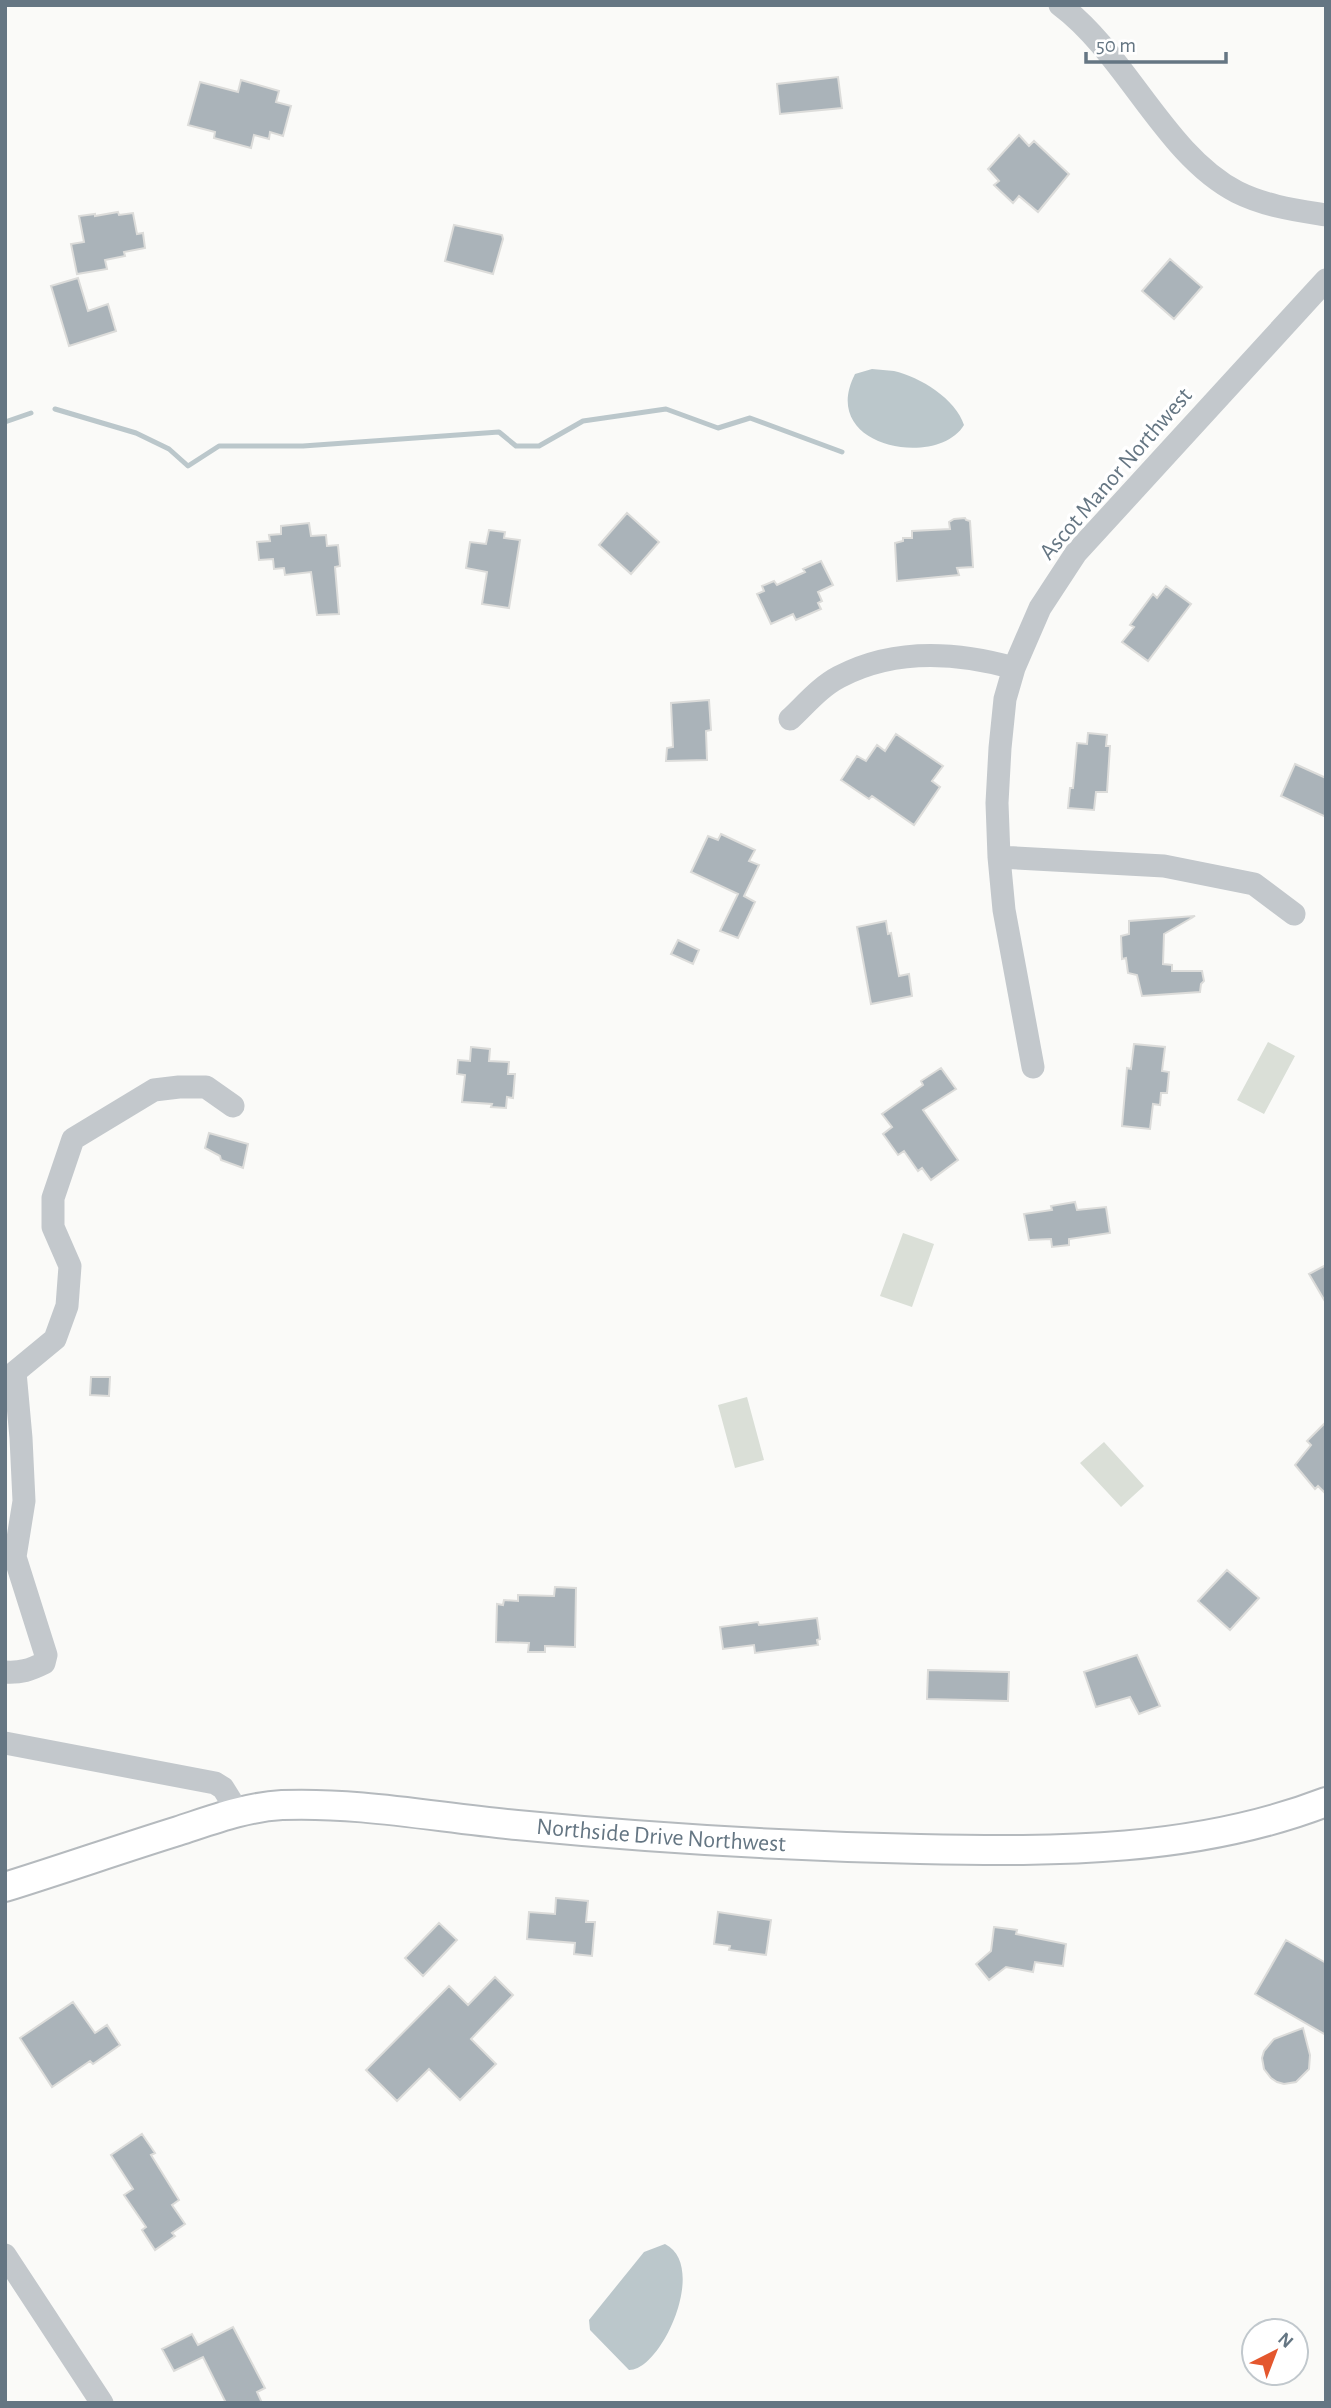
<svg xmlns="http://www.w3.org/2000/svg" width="1331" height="2408" font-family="'Alegreya Sans',sans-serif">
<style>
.green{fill:#dadfd7}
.water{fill:#bbc7cb}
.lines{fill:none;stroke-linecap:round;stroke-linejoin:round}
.stream{stroke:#bbc7cb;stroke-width:5}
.building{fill:#aab3b9;stroke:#dcdcda;stroke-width:2}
.major-casing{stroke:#b5babe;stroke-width:32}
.minor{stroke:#c3c8cc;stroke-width:23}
.major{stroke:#fff;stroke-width:28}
.labels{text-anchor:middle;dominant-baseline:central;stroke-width:7;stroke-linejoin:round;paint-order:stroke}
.street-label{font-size:24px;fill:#657683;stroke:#fff}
</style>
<rect width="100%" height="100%" fill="#fafaf8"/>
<path class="green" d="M 1268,1042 L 1295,1056 L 1264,1114 L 1237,1100 Z
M 903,1233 L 934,1244 L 912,1307 L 880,1296 Z
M 747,1397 L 764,1460 L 735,1468 L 718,1405 Z
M 1104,1442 L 1144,1486 L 1121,1507 L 1080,1463 Z"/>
<path class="water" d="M 872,369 C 879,370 887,370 894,371 C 920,377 956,399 964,425 C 938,469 817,448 855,374 Z
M 665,2244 C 709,2266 661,2371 629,2370 L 590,2330 L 589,2320 L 644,2252 Z"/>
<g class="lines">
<path class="stream" d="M 55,409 L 136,433 L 169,449 L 188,466 L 219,446 L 303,446 L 499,432 L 516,446 L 539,446 L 583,421 L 666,409 L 718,428 L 750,418 L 842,452
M 5,422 L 31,413"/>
</g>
<path class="building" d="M 838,77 L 842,108 L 780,114 L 777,84 Z
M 241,80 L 279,91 L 276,102 L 291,106 L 283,136 L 270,132 L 269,139 L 254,135 L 251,148 L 214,138 L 215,132 L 188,125 L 200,82 L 238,92 Z
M 1019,135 L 1029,146 L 1034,141 L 1069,174 L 1038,212 L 1019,196 L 1013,203 L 994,185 L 999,181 L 988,169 Z
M 118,212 L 119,215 L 133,213 L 137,234 L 143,233 L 145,248 L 124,252 L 125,256 L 105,260 L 107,269 L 77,274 L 71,244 L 84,242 L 79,216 L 95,214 L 95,216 Z
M 454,225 L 502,235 L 503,239 L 493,274 L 445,261 Z
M 1170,259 L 1202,287 L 1174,319 L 1142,291 Z
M 78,278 L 88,311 L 108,304 L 116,331 L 69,346 L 51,286 Z
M 627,513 L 659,542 L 631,574 L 599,545 Z
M 965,518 L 966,520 L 970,521 L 973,567 L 957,568 L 959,575 L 897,581 L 895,543 L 903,541 L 903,538 L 912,538 L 912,531 L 950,529 L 949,522 L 954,519 Z
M 309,523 L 311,536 L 326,535 L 327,546 L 338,545 L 340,566 L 335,567 L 339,614 L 317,615 L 311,572 L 285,575 L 284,568 L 274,569 L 273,559 L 259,560 L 257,542 L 270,541 L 269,535 L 281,534 L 281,526 Z
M 489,530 L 505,532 L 504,538 L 520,540 L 509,608 L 482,604 L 487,572 L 466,568 L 470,542 L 486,544 Z
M 821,561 L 833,585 L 818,592 L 822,601 L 818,603 L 821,609 L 796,620 L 793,614 L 771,624 L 757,594 L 764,591 L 762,586 L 774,581 L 777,585 L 805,572 L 803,569 Z
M 1166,586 L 1191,604 L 1148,661 L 1122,642 L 1134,627 L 1130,625 L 1153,594 L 1157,598 Z
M 709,700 L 711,730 L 706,731 L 707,760 L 666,761 L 667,748 L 673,747 L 671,703 Z
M 1088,733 L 1107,735 L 1106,746 L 1110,746 L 1107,792 L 1096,792 L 1094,810 L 1068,808 L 1070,788 L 1073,788 L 1077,743 L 1087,744 Z
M 896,734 L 943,766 L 932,781 L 940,787 L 914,825 L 872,796 L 869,799 L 841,780 L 857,756 L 866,761 L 877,745 L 885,751 Z
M 1295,764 L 1326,778 L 1326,817 L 1281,796 Z
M 721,834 L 755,850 L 749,861 L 759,865 L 744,896 L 755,902 L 738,938 L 720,931 L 738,894 L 691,872 L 708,836 L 718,840 Z
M 1195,916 L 1164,934 L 1163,964 L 1172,965 L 1172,971 L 1202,971 L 1204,981 L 1201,984 L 1200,992 L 1142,996 L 1137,975 L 1128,973 L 1126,958 L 1122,959 L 1121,936 L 1129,934 L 1129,921 Z
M 886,921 L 888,934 L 891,933 L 899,976 L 909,974 L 912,996 L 871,1004 L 857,927 Z
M 678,940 L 699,950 L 693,964 L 671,954 Z
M 1134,1044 L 1165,1047 L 1162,1071 L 1169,1072 L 1167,1093 L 1161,1093 L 1160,1105 L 1153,1104 L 1150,1129 L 1122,1126 L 1127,1068 L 1131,1069 Z
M 471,1047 L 490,1049 L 489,1061 L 509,1062 L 508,1074 L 515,1074 L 513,1098 L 507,1097 L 506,1108 L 491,1107 L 492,1104 L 462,1102 L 465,1075 L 457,1074 L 458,1060 L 470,1061 Z
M 941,1068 L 956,1089 L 923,1110 L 958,1160 L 931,1180 L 922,1168 L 918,1171 L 904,1151 L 898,1155 L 883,1134 L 892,1127 L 882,1114 L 923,1085 L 921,1081 Z
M 209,1133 L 248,1144 L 243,1168 L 221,1160 L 220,1156 L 205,1148 Z
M 1075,1202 L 1077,1210 L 1106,1207 L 1110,1233 L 1069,1239 L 1069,1245 L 1052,1247 L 1051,1239 L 1029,1240 L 1024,1214 L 1052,1210 L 1051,1206 Z
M 1326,1265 L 1326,1303 L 1309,1274 Z
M 91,1377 L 110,1377 L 109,1396 L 90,1395 Z
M 1326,1422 L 1326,1494 L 1318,1486 L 1315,1489 L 1295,1465 L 1311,1445 L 1307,1441 Z
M 1227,1570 L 1259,1598 L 1230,1630 L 1198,1601 Z
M 555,1587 L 576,1588 L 575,1647 L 545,1646 L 545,1652 L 528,1652 L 529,1643 L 496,1642 L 497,1604 L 503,1605 L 504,1600 L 518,1601 L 518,1595 L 554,1596 Z
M 817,1618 L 820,1639 L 817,1640 L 818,1645 L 755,1653 L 754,1645 L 723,1649 L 720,1627 L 758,1622 L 759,1625 Z
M 1137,1655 L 1160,1706 L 1139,1714 L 1130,1697 L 1096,1707 L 1084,1672 Z
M 928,1670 L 1009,1672 L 1008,1701 L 927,1699 Z
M 556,1898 L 588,1901 L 586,1922 L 595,1922 L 592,1956 L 574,1954 L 575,1943 L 527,1939 L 529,1912 L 555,1914 Z
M 718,1912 L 771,1920 L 766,1955 L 729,1950 L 730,1946 L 714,1944 Z
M 439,1923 L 457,1940 L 423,1976 L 405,1958 Z
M 994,1927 L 1017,1930 L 1016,1934 L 1066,1944 L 1063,1966 L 1035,1962 L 1033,1972 L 1006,1967 L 989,1980 L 976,1964 L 991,1951 Z
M 1286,1940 L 1326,1963 L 1326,2035 L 1255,1994 Z
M 495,1977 L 513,1995 L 471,2039 L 496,2064 L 460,2100 L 429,2069 L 397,2101 L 366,2070 L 449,1986 L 468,2005 Z
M 73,2002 L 95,2033 L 107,2025 L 120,2045 L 93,2064 L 90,2061 L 52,2087 L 20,2038 Z
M 1303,2028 L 1310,2055 L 1309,2069 L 1296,2082 L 1284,2084 L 1277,2082 L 1271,2078 L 1264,2069 L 1262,2058 L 1264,2051 L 1274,2039 Z
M 142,2134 L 155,2153 L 151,2155 L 179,2200 L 172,2205 L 185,2224 L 172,2233 L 175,2236 L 155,2250 L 142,2230 L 146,2227 L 124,2195 L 133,2189 L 111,2155 Z
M 233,2327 L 265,2388 L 257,2392 L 262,2403 L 226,2403 L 203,2357 L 174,2371 L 162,2349 L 192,2334 L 198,2345 Z"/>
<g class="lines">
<defs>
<g id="major">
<path id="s1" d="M 5,1887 C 63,1869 120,1849 178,1831 C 212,1820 246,1807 282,1805 C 361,1802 439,1818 517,1825 C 651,1838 786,1846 920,1849 C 1057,1852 1196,1852 1326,1802"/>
</g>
</defs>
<use href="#major" class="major-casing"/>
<path class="minor" d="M 1060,5 C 1126,54 1165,155 1237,192 C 1265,206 1295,210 1326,215
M 790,719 C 806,704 820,687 839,677 C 894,648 957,652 1014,668
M 999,857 L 1164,866 L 1254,884 L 1294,914
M 1033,1067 L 1004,910 L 999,857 L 997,803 L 1000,748 L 1005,699 L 1014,668 L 1040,608 L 1076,553 L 1326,280
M 5,1672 C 21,1673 30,1670 44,1663 L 46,1655 L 15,1557 L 24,1501 L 21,1438 L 15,1372 L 55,1339 L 67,1306 L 70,1266 L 53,1227 L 53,1198 L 73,1139 L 154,1090 L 179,1087 L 206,1087 L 233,1106
M 5,1743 L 215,1783 L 223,1788 L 238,1812
M 5,2255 L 102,2403"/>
<use href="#major" class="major"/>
</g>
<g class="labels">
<g class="street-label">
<text transform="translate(1116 474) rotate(-49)">Ascot Manor Northwest</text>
<text stroke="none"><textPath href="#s1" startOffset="670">Northside Drive Northwest</textPath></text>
</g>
</g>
<rect width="1331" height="2408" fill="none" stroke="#657683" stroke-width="14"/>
<g transform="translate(1275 2352) rotate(42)"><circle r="33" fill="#ffffff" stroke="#c1c8cd" stroke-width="2"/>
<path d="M0-5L12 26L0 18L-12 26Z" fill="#e4572e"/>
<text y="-10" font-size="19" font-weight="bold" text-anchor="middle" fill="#657683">N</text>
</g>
<path d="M1086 52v10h140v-10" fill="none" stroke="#657683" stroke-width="3.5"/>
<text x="1096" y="52" font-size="21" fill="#657683" stroke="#ffffff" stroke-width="5" paint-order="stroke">50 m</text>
</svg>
